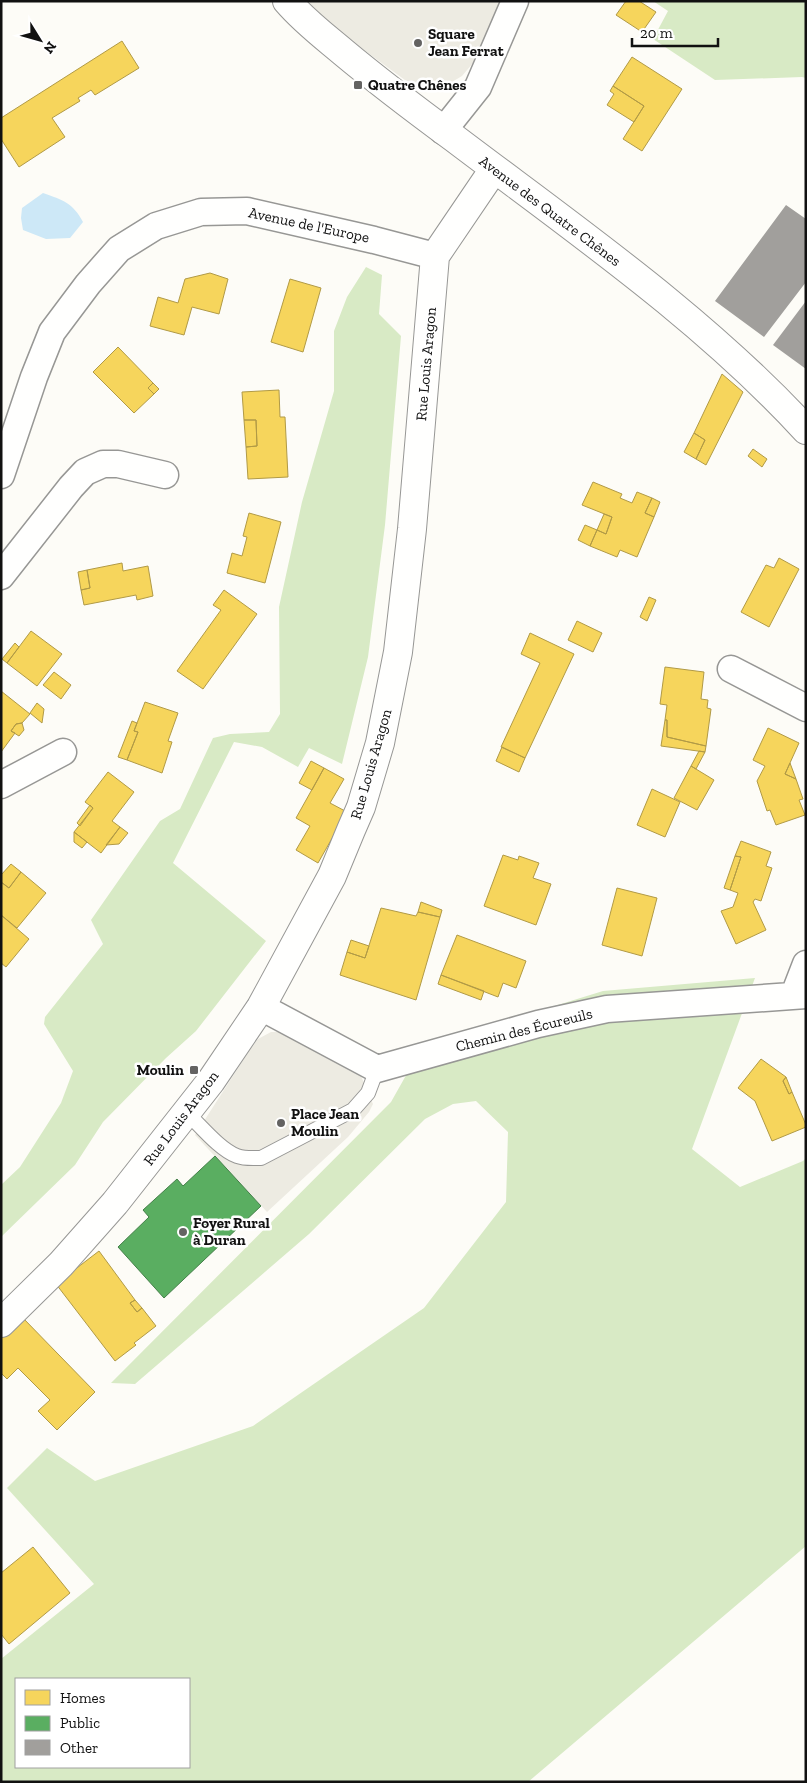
<svg xmlns="http://www.w3.org/2000/svg" width="807" height="1783" font-family="'Zilla Slab',serif">
<style>
.forest{fill:#d8eac5;fill-rule:evenodd}
.plaza{fill:#edebe2}
.water{fill:#cde8f7}
.homes{fill:#f6d55c;stroke:#b19a46}
.public{fill:#5aae61;stroke:#447f49}
.building{fill:#a19f9c}
.lines{fill:none;stroke-linecap:round;stroke-linejoin:round}
.service-casing{stroke:#979795;stroke-width:16}
.minor-casing{stroke:#979795;stroke-width:29}
.tertiary-casing{stroke:#979795;stroke-width:30}
.service{stroke:#fffffe;stroke-width:14}
.minor{stroke:#fffffe;stroke-width:26}
.tertiary{stroke:#fffffe;stroke-width:28}
.poi-dot{fill:#646362;stroke:#fff;stroke-width:2}
.labels{text-anchor:middle;dominant-baseline:central;stroke-width:5;stroke-linejoin:round;paint-order:stroke}
.poi-label{font-size:15px;font-weight:bold;fill:#111;stroke:#fff;text-anchor:start}
.street-label{font-size:15px;fill:#111;stroke:#fff}
</style>
<rect width="100%" height="100%" fill="#fdfcf7"/>
<path class="forest" d="M 653,1 L 806,1 L 806,78 L 802,77 L 715,80 L 653,39 L 668,11 Z
M 366,267 L 382,275 L 379,314 L 401,336 L 385,525 L 368,657 L 342,764 L 309,748 L 298,767 L 262,747 L 234,742 L 173,863 L 266,941 L 196,1031 L 166,1058 L 103,1122 L 75,1165 L 1,1237 L 1,1185 L 20,1167 L 61,1103 L 73,1071 L 44,1024 L 45,1017 L 103,944 L 91,920 L 160,821 L 180,809 L 213,738 L 230,734 L 269,732 L 280,714 L 279,607 L 302,502 L 334,391 L 334,331 L 347,297 Z
M 755,978 L 692,1149 L 740,1187 L 803,1161 L 806,1158 L 806,1546 L 528,1782 L 1,1782 L 1,1659 L 94,1584 L 7,1488 L 47,1448 L 95,1481 L 253,1426 L 424,1308 L 506,1202 L 508,1132 L 476,1101 L 453,1104 L 425,1119 L 309,1234 L 135,1384 L 111,1383 L 391,1102 L 422,1047 L 603,991 ZM 16,1679 L 189,1679 L 189,1767 L 16,1767 Z"/>
<path class="plaza" d="M 308,1 L 500,1 L 496,14 L 473,63 L 462,76 L 435,92 L 420,91 L 327,23 Z
M 271,1032 L 282,1032 L 353,1067 L 361,1076 L 373,1104 L 369,1112 L 348,1137 L 267,1212 L 195,1135 L 249,1051 L 258,1039 Z"/>
<path class="water" d="M 43,193 C 63,200 73,203 83,222 L 70,238 L 46,239 L 23,230 L 21,218 L 22,208 Z"/>
<path class="homes" d="M 626,1 L 639,1 L 656,12 L 642,32 L 616,15 Z
M 122,41 L 139,68 L 95,95 L 91,90 L 78,98 L 80,101 L 52,118 L 65,137 L 19,167 L 1,139 L 1,118 Z
M 632,57 L 682,89 L 642,151 L 623,139 L 644,106 L 613,86 Z
M 613,86 L 644,106 L 634,122 L 607,105 L 614,94 L 610,91 Z
M 210,273 L 228,279 L 219,314 L 192,307 L 184,335 L 150,326 L 158,297 L 178,303 L 185,279 Z
M 290,279 L 321,288 L 303,352 L 271,342 Z
M 118,347 L 153,383 L 148,388 L 154,394 L 134,413 L 93,372 Z
M 722,374 L 743,392 L 706,465 L 696,459 L 705,440 L 694,433 Z
M 153,383 L 159,389 L 154,394 L 148,388 Z
M 279,390 L 280,417 L 285,417 L 288,477 L 248,479 L 246,447 L 257,446 L 256,420 L 244,420 L 242,392 Z
M 244,420 L 256,420 L 257,446 L 246,447 Z
M 694,433 L 705,440 L 696,459 L 684,452 Z
M 753,449 L 767,459 L 762,467 L 748,456 Z
M 593,482 L 622,494 L 620,498 L 632,503 L 637,492 L 652,498 L 645,513 L 654,517 L 637,557 L 620,550 L 617,557 L 590,546 L 597,530 L 606,534 L 612,517 L 582,505 Z
M 652,498 L 660,502 L 654,517 L 645,513 Z
M 249,513 L 281,522 L 265,583 L 227,573 L 232,553 L 242,556 L 247,537 L 243,536 Z
M 604,514 L 612,517 L 606,534 L 597,530 Z
M 585,525 L 597,530 L 590,546 L 578,540 Z
M 779,558 L 799,569 L 769,627 L 741,612 L 766,565 L 774,568 Z
M 122,563 L 123,571 L 148,566 L 153,596 L 137,600 L 136,595 L 84,605 L 81,590 L 90,588 L 87,570 Z
M 87,570 L 90,588 L 81,590 L 78,572 Z
M 224,590 L 257,614 L 203,689 L 177,671 L 221,610 L 213,605 Z
M 649,597 L 656,600 L 647,621 L 640,617 Z
M 577,621 L 602,633 L 593,652 L 568,640 Z
M 31,631 L 62,654 L 37,686 L 7,663 Z
M 530,633 L 574,654 L 525,758 L 501,747 L 540,663 L 521,654 Z
M 15,643 L 19,647 L 7,663 L 2,659 Z
M 665,667 L 704,672 L 701,699 L 708,700 L 707,708 L 711,709 L 706,746 L 667,737 L 667,720 L 665,720 L 667,705 L 660,704 Z
M 54,672 L 71,685 L 61,699 L 43,685 Z
M 1,691 L 30,714 L 22,723 L 16,724 L 11,731 L 15,733 L 1,752 Z
M 145,702 L 178,713 L 168,741 L 172,742 L 162,773 L 127,760 L 138,732 L 134,731 Z
M 37,703 L 44,709 L 42,723 L 30,713 Z
M 665,720 L 667,720 L 667,737 L 706,746 L 705,752 L 661,746 Z
M 132,721 L 137,723 L 134,731 L 138,732 L 127,760 L 118,757 Z
M 22,723 L 24,730 L 19,736 L 11,731 L 16,724 Z
M 768,728 L 799,743 L 785,774 L 796,779 L 803,799 L 799,800 L 805,815 L 776,825 L 770,810 L 767,811 L 757,781 L 765,766 L 753,760 Z
M 502,747 L 525,758 L 519,772 L 496,761 Z
M 699,751 L 705,752 L 696,769 L 691,766 Z
M 311,761 L 324,768 L 312,790 L 299,783 Z
M 790,763 L 796,779 L 785,774 Z
M 691,766 L 714,780 L 697,810 L 674,798 Z
M 324,768 L 344,779 L 330,803 L 347,812 L 318,863 L 296,850 L 310,826 L 296,818 Z
M 108,772 L 134,792 L 112,821 L 120,827 L 101,853 L 74,832 L 93,808 L 85,802 Z
M 652,789 L 680,802 L 665,837 L 637,825 Z
M 90,805 L 93,808 L 80,826 L 77,823 Z
M 120,827 L 128,833 L 119,844 L 106,845 Z
M 74,832 L 87,842 L 82,848 L 74,842 Z
M 741,841 L 771,852 L 766,866 L 772,868 L 761,901 L 755,899 L 753,902 L 766,930 L 736,944 L 721,911 L 733,907 L 738,893 L 730,890 L 741,857 L 735,856 Z
M 503,855 L 518,860 L 519,856 L 539,863 L 533,878 L 551,884 L 536,925 L 484,906 Z
M 735,856 L 741,857 L 730,890 L 724,888 Z
M 11,864 L 21,872 L 9,888 L 1,882 L 1,875 Z
M 21,872 L 46,893 L 17,928 L 1,915 L 1,882 L 9,888 Z
M 617,888 L 657,898 L 642,956 L 602,945 Z
M 421,902 L 442,910 L 440,917 L 418,912 Z
M 381,908 L 416,916 L 418,912 L 440,917 L 416,1000 L 340,975 L 347,952 L 365,958 Z
M 1,915 L 29,939 L 6,967 L 1,963 Z
M 457,935 L 526,961 L 516,988 L 503,983 L 498,997 L 441,975 Z
M 351,940 L 369,946 L 365,958 L 347,952 Z
M 441,975 L 484,991 L 481,1000 L 438,984 Z
M 761,1059 L 786,1077 L 783,1081 L 789,1094 L 792,1092 L 806,1125 L 806,1127 L 772,1141 L 755,1101 L 738,1088 Z
M 786,1077 L 792,1092 L 789,1094 L 783,1081 Z
M 99,1251 L 135,1300 L 130,1303 L 137,1312 L 142,1308 L 156,1326 L 134,1343 L 136,1345 L 115,1361 L 56,1284 Z
M 135,1300 L 142,1308 L 137,1312 L 130,1303 Z
M 22,1317 L 95,1392 L 57,1430 L 38,1411 L 50,1400 L 18,1368 L 7,1379 L 1,1373 L 1,1337 Z
M 33,1547 L 70,1593 L 9,1644 L 1,1634 L 1,1573 Z"/>
<path class="public" d="M 215,1156 L 261,1206 L 164,1298 L 118,1247 L 149,1217 L 143,1210 L 177,1179 L 183,1186 Z"/>
<path class="building" d="M 786,205 L 806,219 L 806,282 L 764,337 L 715,301 Z
M 806,301 L 806,369 L 773,345 Z"/>
<g class="lines">
<defs>
<path id="service" d="M 186,1112 C 200,1125 220,1150 237,1156 C 245,1159 253,1158 261,1158 L 353,1110 L 368,1093 L 377,1069"/>
<path id="minor" d="M 443,131 L 478,87 L 515,1
M 1,475 L 34,377 L 52,332 L 88,284 L 119,249 L 156,226 L 201,212 L 247,211 L 374,240 L 435,256
M 1,576 L 71,487 L 85,472 L 103,464 L 118,464 L 165,475
M 731,669 L 806,708
M 1,785 L 63,752
M 794,995 L 806,964
M 261,1007 L 377,1069 L 538,1024 L 607,1009 L 806,995"/>
<path id="tertiary" d="M 287,1 C 304,21 324,36 343,52 C 379,82 416,110 454,138 C 574,229 703,318 806,430
M 1,1323 L 61,1264 L 115,1203 L 211,1081 L 261,1007 L 332,876 L 351,830 L 361,807 L 380,743 L 398,652 L 412,529 L 435,256 L 494,169"/>
</defs>
<use href="#service" class="service-casing"/>
<use href="#minor" class="minor-casing"/>
<use href="#tertiary" class="tertiary-casing"/>
<use href="#service" class="service"/>
<use href="#minor" class="minor"/>
<use href="#tertiary" class="tertiary"/>
</g>
<g class="poi-dot">
<circle cx="418" cy="43" r="5"/>
<rect x="353" y="80" width="10" height="10" rx="2.5"/>
<rect x="189" y="1065" width="10" height="10" rx="2.5"/>
<circle cx="281" cy="1123" r="5"/>
<circle cx="183" cy="1232" r="5"/>
</g>
<g class="labels">
<g class="poi-label">
<text x="428" y="34">Square<tspan x="428" dy="17">Jean Ferrat</tspan></text>
<text x="368" y="85">Quatre Chênes</text>
<text x="184" y="1070" text-anchor="end">Moulin</text>
<text x="291" y="1114">Place Jean<tspan x="291" dy="17">Moulin</tspan></text>
<text x="193" y="1223">Foyer Rural<tspan x="193" dy="17">à Duran</tspan></text>
</g>
<g class="street-label">
<text transform="translate(550 211) rotate(37)">Avenue des Quatre Chênes</text>
<text transform="translate(309 225) rotate(12)">Avenue de l'Europe</text>
<text transform="translate(426 364) rotate(-85)">Rue Louis Aragon</text>
<text transform="translate(371 764) rotate(-74)">Rue Louis Aragon</text>
<text transform="translate(524 1030) rotate(-14)">Chemin des Écureuils</text>
<text transform="translate(181 1118) rotate(-53)">Rue Louis Aragon</text>
</g>
</g>
<rect width="807" height="1783" fill="none" stroke="#111111" stroke-width="5"/>
<rect x="15" y="1678" width="175" height="90" fill="#ffffff" stroke="#a0a0a0"/>
<rect x="25" y="1690" width="25" height="15" fill="#f6d55c" stroke="#a0a0a0"/>
<text x="60" y="1703" font-size="15" fill="#111111">Homes</text>
<rect x="25" y="1716" width="25" height="15" fill="#5aae61" stroke="#a0a0a0"/>
<text x="60" y="1728" font-size="15" fill="#111111">Public</text>
<rect x="25" y="1740" width="25" height="15" fill="#a19f9c" stroke="#a0a0a0"/>
<text x="60" y="1753" font-size="15" fill="#111111">Other</text>
<g transform="translate(40 40) rotate(127)" stroke="#ffffff" stroke-width="4" paint-order="stroke">
<path d="M0-4L9 19L0 12L-9 19Z" fill="#111111"/>
<text y="-8" font-size="14" font-weight="bold" text-anchor="middle" fill="#111111">N</text>
</g>
<path d="M632 38v8h86v-8" fill="none" stroke="#111111" stroke-width="2.5"/>
<text x="640" y="38" font-size="15" fill="#111111" stroke="#ffffff" stroke-width="4" paint-order="stroke">20 m</text>
</svg>
